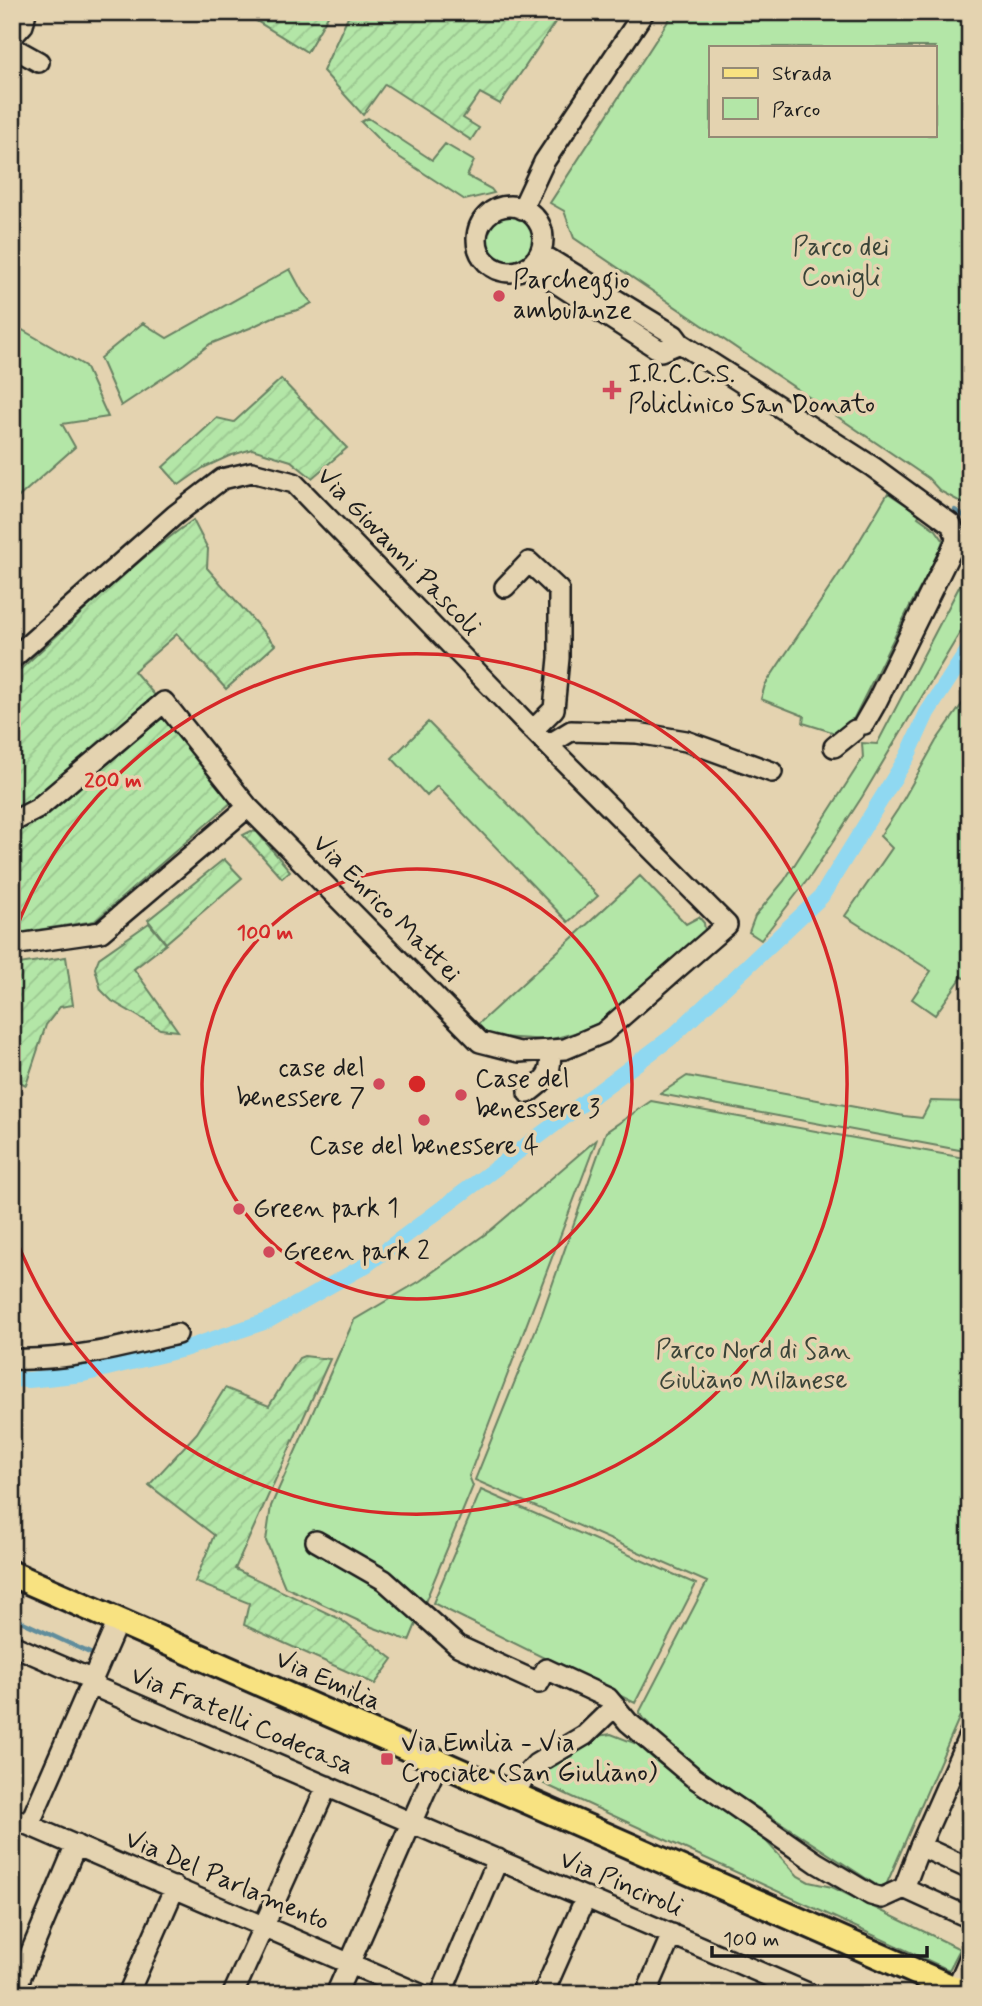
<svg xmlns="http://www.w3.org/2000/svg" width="982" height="2006" font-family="Mynerve,sans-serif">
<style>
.green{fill:#b3e6a7;stroke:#688162;stroke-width:2;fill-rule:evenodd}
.garden{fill:url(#garden-furrows);stroke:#688162;stroke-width:2}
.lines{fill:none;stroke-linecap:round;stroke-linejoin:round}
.stream{stroke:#618d9c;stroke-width:4.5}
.canal{stroke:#8fd8f1;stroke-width:16}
.minor-casing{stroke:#1c1c1c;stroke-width:24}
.major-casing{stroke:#1c1c1c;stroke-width:30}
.minor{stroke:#e4d3b0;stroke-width:19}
.major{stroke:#f8e281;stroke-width:24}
.ring{fill:none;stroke:#d62828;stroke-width:3.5}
.poi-dot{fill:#d1495b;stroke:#e4d3b0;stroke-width:2.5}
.labels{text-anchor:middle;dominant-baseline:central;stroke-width:7;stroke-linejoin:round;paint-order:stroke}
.park-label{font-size:26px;fill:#3a4438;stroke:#e4d3b0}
.poi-label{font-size:26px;fill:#1c1c1c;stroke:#e4d3b0;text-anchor:start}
.street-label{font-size:26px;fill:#1c1c1c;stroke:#e4d3b0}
.centre{fill:#d62828;stroke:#e4d3b0;stroke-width:3.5}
.ring-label{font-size:21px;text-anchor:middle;font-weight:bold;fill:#d62828;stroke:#e4d3b0;stroke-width:7;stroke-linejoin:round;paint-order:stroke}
</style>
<defs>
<pattern id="garden-furrows" width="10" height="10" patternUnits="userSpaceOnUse" patternTransform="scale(1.75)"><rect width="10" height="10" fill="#b3e6a7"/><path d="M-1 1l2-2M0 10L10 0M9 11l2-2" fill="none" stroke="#99c58f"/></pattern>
</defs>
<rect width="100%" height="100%" fill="#e4d3b0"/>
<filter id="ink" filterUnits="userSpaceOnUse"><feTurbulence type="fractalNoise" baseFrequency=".0143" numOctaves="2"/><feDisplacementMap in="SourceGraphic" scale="14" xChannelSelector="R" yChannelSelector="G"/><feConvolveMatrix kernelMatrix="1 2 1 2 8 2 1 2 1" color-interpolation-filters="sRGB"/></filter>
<g filter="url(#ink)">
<path class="green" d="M 674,12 L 970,12 L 970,507 L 940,491 L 928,478 L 574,238 L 564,211 L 550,203 ZM 711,47 L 935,47 L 935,135 L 711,135 Z
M 368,118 L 432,160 L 445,144 L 474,161 L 467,176 L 491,189 L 494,193 L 465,200 L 390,151 L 361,122 Z
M486 240a24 24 0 1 1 48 0a24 24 0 1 1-48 0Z
M 290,269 L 303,293 L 312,303 L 301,309 L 273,317 L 250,328 L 210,344 L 184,364 L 121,406 L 100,358 L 143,323 L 167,338 Z
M 12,322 L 19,328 L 85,366 L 108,417 L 62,424 L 75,447 L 12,503 Z
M 888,493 L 920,514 L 918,517 L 936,530 L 943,540 L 938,556 L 910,606 L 845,736 L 803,723 L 804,716 L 761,699 L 765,685 L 845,565 Z
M 970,566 L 970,616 L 862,797 L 812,874 L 761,940 L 749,932 L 755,916 L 784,881 L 863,758 L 862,743 L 877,744 Z
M 970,693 L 970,981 L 962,977 L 935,1015 L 912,999 L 931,971 L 845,916 L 892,848 L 880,836 L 898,809 L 936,741 Z
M 428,722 L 598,896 L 568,922 L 437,786 L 427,796 L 392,758 Z
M 640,876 L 686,924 L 699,917 L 704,923 L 705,931 L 599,1023 L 578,1032 L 549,1040 L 483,1036 L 474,1028 Z
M 687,1076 L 904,1116 L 922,1118 L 931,1101 L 970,1102 L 970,1152 L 660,1094 Z
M 651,1101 L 970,1159 L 970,1693 L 884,1890 L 678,1756 L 639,1713 L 707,1582 L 475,1480 L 542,1314 L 606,1132 Z
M 597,1139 L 469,1476 L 473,1486 L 409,1641 L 372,1627 L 285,1587 L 266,1541 L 271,1506 L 354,1320 L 420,1281 L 491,1230 Z
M 481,1490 L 696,1584 L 635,1703 L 433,1603 Z
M 611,1734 L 637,1744 L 655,1760 L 688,1785 L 754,1828 L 798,1876 L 809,1882 L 832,1887 L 960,1949 L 949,1970 L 540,1782 L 551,1765 L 598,1736 Z"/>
<path class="garden" d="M 242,12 L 330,12 L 307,52 Z
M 350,12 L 562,12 L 500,104 L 480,93 L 463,118 L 479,128 L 471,140 L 385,84 L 363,115 L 323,71 Z
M 281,379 L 347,448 L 312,478 L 291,461 L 252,449 L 229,456 L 203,468 L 179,485 L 163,467 L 217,418 L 234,422 Z
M 193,520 L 208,549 L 207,568 L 275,645 L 226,689 L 177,634 L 134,671 L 159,700 L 12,816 L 12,677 C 71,624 129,565 193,520 Z
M 163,717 L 232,802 L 95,921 L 12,934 L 12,833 L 44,818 Z
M 251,831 L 257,832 L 290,871 L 282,878 L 243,835 Z
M 224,859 L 242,878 L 166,943 L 148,920 Z
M 149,923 L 166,944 L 134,969 L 178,1031 L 160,1029 L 112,1001 L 101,990 L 95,968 L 99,958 Z
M 66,957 L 73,1005 L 60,1007 L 46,1025 L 26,1085 L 12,1078 L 12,965 Z
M 304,1356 L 330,1359 L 235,1569 L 340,1619 L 393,1659 L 375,1684 L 244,1625 L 249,1603 L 195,1582 L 214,1535 L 149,1485 L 197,1433 L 225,1388 L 269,1406 L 299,1358 Z"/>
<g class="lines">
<path class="stream" d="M 955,510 L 970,520
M 12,1617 L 92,1654"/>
<path class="canal" d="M 12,1379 L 29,1380 L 83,1374 L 184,1349 L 267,1321 L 366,1265 L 673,1036 L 821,897 L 907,757 L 927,713 L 970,647"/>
<defs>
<path id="minor" d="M 14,35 L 23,25 L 26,12
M 12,47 L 39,62
M477 239a33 33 0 1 1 66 0a33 33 0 1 1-66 0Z
M 522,209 L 544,162 L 644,12
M 539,255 L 543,255 L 674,335 L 680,343 L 873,467 L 951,524 L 956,536 L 955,543 L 876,703 L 864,724
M 530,266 L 661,351 L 680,343
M 505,587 L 529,562 L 559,590 L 559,658 L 554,709 L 533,730
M 12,659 L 175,515 L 222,479 L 252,472 L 294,483 L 533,730 L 727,925 L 603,1033 L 565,1049 L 519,1052 L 480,1042 L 248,807 L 101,932 L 12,945
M 548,745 L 571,731 L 637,733 L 686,741 L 772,772
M 834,747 L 855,730
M 12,822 L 37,809 L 164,702 L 248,807
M 528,1093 C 546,1079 553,1074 550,1050
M 12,1359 C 69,1361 123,1347 177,1334
M 316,1541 L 384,1580 L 458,1646 L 539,1683 L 546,1669 L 608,1698 L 628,1722 L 693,1777 L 817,1863 L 871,1895 L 882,1898 L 904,1888
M 12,1645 L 93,1680
M 91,1685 L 810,1994
M 970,1733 L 920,1846 L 904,1888 L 970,1918
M 514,1795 L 525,1776 L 536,1764 L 585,1735 L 615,1706
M 12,1818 L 420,1994
M 29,1825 L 118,1621
M 920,1846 L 970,1869
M 956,1989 L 970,1957
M 16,1994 L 18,1983 L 76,1845
M 128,1994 L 175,1887
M 233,1994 L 327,1786
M 336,1994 L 438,1762
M 441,1994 L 498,1859
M 543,1994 L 586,1897
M 646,1994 L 672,1934"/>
<path id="major" d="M 12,1574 L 966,1994"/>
</defs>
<use href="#minor" class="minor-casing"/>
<use href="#major" class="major-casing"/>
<use href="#minor" class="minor"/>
<use href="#major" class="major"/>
</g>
</g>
<g class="ring">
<circle cx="417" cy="1084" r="215"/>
<path d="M13 937A430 430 0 1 1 13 1231"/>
</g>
<g class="poi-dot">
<circle cx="499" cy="296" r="7"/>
<path d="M608.5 379.5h7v7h7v7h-7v7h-7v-7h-7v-7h7z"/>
<circle cx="379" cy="1084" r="7"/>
<circle cx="461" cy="1095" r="7"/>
<circle cx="424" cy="1120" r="7"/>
<circle cx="239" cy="1209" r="7"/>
<circle cx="269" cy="1252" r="7"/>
<rect x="380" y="1752" width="14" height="14" rx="3.5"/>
</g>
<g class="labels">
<g class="park-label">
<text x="841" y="248">Parco dei<tspan x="841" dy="30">Conigli</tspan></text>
<text x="753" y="1351">Parco Nord di San<tspan x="753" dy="30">Giuliano Milanese</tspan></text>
</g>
<g class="poi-label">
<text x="513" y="281">Parcheggio<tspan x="513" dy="30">ambulanze</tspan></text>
<text x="628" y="375">I.R.C.C.S.<tspan x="628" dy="30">Policlinico San Donato</tspan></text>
<text x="365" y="1069" text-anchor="end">case del<tspan x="365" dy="30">benessere 7</tspan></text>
<text x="475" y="1080">Case del<tspan x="475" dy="30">benessere 3</tspan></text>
<text x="424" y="1147" text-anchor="middle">Case del benessere 4</text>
<text x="253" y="1209">Green park 1</text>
<text x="283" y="1252">Green park 2</text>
<text x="401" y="1744">Via Emilia - Via<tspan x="401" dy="30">Crociate (San Giuliano)</tspan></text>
</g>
<g class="street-label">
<text transform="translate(398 552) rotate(46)">Via Giovanni Pascoli</text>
<text transform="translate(386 909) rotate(45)">Via Enrico Mattei</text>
<text transform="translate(328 1681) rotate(24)">Via Emilia</text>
<text transform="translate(242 1721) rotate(23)">Via Fratelli Codecasa</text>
<text transform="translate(227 1881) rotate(23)">Via Del Parlamento</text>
<text transform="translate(621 1884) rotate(23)">Via Pinciroli</text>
</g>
</g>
<circle cx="417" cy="1084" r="10" class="centre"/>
<g class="ring-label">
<text x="113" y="787">200 m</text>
<text x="265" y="939">100 m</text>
</g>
<rect width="982" height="2006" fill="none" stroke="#e4d3b0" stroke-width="42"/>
<rect x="21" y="21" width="940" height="1964" fill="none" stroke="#1c1c1c" stroke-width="2.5" filter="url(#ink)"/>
<rect x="709" y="46" width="228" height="91" fill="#e4d3b0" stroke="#948a75" stroke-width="2"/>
<rect x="723" y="68" width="35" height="10" fill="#f8e281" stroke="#948a75" stroke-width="2"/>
<text x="772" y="80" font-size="21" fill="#1c1c1c">Strada</text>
<rect x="723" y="98" width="35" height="21" fill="#b3e6a7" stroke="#948a75" stroke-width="2"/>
<text x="772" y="116" font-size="21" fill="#1c1c1c">Parco</text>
<path d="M712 1946v10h215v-10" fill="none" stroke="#1c1c1c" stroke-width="3.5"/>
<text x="723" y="1946" font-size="21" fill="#1c1c1c" stroke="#e4d3b0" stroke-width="5" paint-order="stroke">100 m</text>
</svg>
